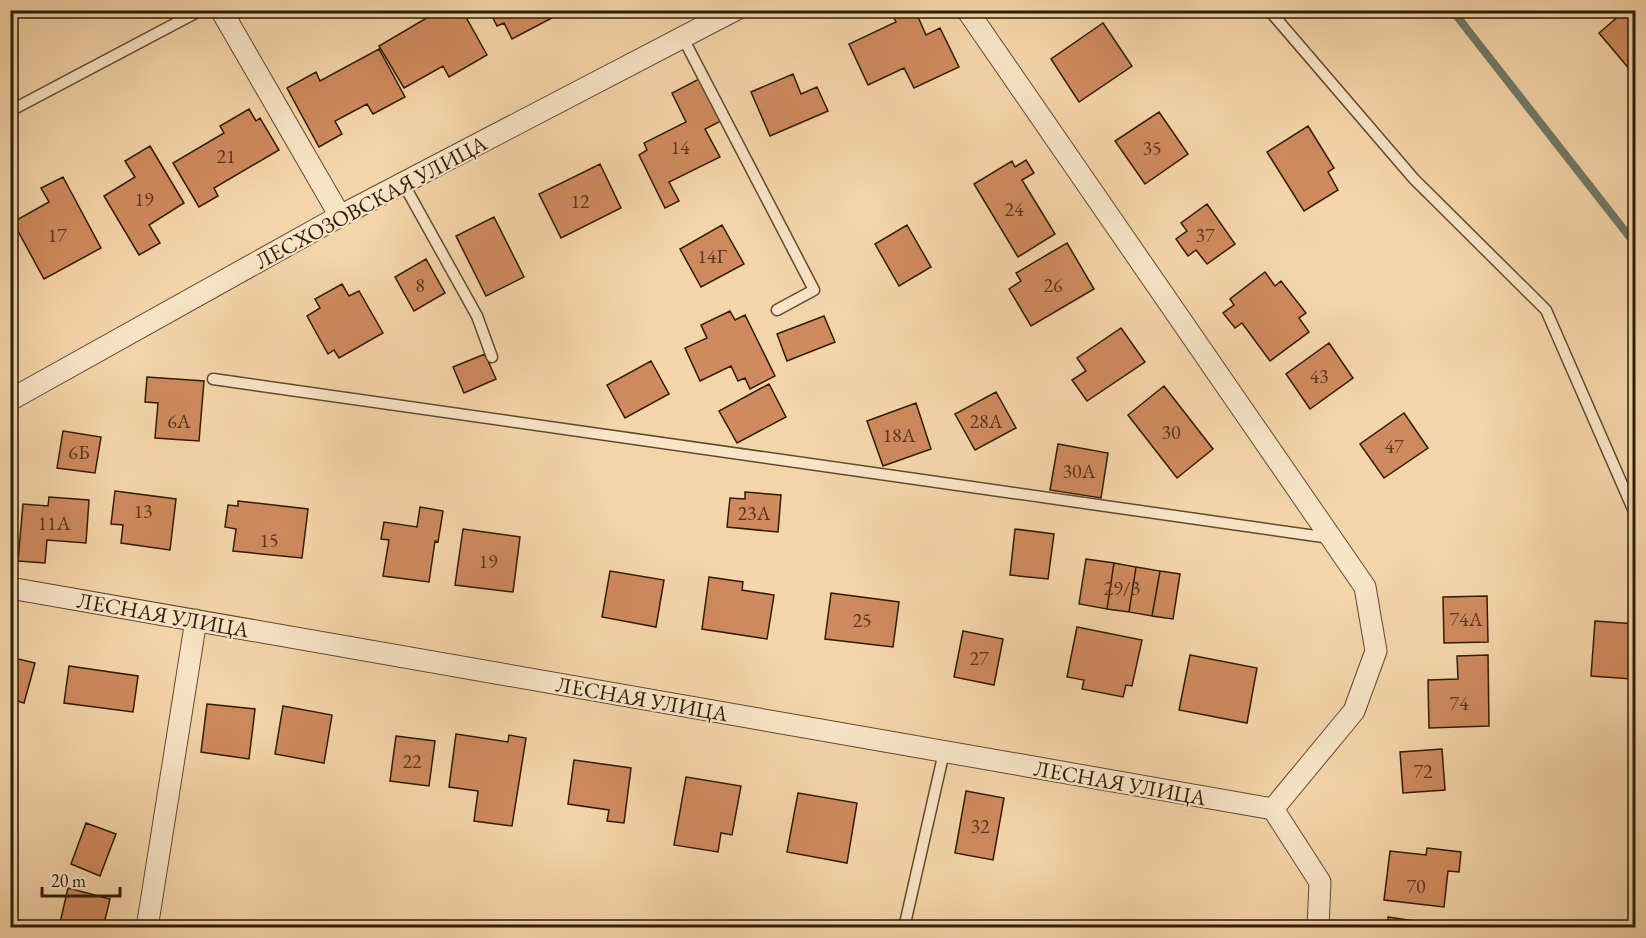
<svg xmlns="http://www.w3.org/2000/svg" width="1646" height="938" font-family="'EB Garamond',serif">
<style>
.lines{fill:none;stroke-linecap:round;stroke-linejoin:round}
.stream{stroke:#717a67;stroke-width:8}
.building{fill:#cf8a5f;stroke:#311b05;stroke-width:1.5}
.lane-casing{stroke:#624a2e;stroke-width:13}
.street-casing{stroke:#624a2e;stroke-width:23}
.lane{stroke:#f8e4c7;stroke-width:10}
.street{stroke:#f8e4c7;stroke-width:21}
.labels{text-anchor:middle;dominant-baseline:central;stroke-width:4.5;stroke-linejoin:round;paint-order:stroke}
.number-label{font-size:20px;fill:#58371c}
.street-label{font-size:22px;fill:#311b05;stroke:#f8e4c7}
</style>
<rect width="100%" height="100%" fill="#f4d5a9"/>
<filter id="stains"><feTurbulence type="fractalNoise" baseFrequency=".00333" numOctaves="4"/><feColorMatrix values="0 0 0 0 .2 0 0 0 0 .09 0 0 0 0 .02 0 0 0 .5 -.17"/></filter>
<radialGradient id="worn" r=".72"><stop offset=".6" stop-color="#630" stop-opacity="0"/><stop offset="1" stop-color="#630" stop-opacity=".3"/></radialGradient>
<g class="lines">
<path class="stream" d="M 1452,10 L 1636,245"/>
</g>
<path class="building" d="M 440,10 L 462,10 L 487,55 L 449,77 L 443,66 L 404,88 L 379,46 Z
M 489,10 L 567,10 L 512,39 L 504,23 L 497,26 Z
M 899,10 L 915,10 L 926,35 L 940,28 L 959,67 L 914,88 L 904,68 L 868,85 L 849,44 L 896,22 L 892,14 Z
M 1626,10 L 1636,10 L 1636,77 L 1599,33 Z
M 1103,23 L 1132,66 L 1079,102 L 1051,59 Z
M 379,49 L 405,97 L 373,114 L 367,104 L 335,121 L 342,134 L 319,147 L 287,88 L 316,72 L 320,81 Z
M 793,74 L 801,94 L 817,87 L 828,111 L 770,136 L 751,92 Z
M 701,78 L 721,121 L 705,129 L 720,157 L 669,182 L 679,201 L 665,208 L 639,155 L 647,150 L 644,143 L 686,122 L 672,93 Z
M 249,109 L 256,121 L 260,118 L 279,150 L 214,188 L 218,196 L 199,207 L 173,163 L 224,133 L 220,126 Z
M 1159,112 L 1188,154 L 1145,184 L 1115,141 Z
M 1308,126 L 1334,168 L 1328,172 L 1338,190 L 1304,211 L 1267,152 Z
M 150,146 L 184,203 L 149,225 L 160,243 L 139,255 L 104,196 L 135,177 L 125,161 Z
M 1026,160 L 1034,173 L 1022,180 L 1055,234 L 1018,257 L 974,184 L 1012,161 L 1015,167 Z
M 600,164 L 621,208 L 561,238 L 539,194 Z
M 63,177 L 101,248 L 44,279 L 13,222 L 49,202 L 41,188 Z
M 1207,204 L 1235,244 L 1207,264 L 1196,250 L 1188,256 L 1176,239 L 1187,231 L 1181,223 Z
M 494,217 L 524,277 L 486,296 L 456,236 Z
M 722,225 L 744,264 L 701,287 L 680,249 Z
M 907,225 L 931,267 L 899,286 L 875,244 Z
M 1067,243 L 1094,289 L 1031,326 L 1009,289 L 1021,281 L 1016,273 Z
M 426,259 L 445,293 L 414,311 L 395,277 Z
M 1265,272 L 1275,286 L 1281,281 L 1306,313 L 1299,318 L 1309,332 L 1270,361 L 1242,323 L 1235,328 L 1223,313 L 1234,305 L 1230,299 Z
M 342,284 L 349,296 L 359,291 L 383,333 L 339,358 L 334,350 L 328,354 L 307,316 L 320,308 L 315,299 Z
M 730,311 L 735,320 L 745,315 L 775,376 L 750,389 L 745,378 L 738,381 L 731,366 L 700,381 L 685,348 L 707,338 L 701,325 Z
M 824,316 L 835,342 L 787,361 L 777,334 Z
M 1121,328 L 1145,362 L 1087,401 L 1072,380 L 1086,371 L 1077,358 Z
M 1329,343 L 1353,378 L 1310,409 L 1286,374 Z
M 485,354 L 496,379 L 464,393 L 453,367 Z
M 651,361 L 669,394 L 625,418 L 607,385 Z
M 147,377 L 204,381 L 199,441 L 155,438 L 158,403 L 145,402 Z
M 769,384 L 786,417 L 737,443 L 719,411 Z
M 1164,386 L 1213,449 L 1177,478 L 1128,415 Z
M 996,392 L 1016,428 L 975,450 L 955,414 Z
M 916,403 L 931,449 L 883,466 L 867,421 Z
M 1404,413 L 1428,448 L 1384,478 L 1360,444 Z
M 63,431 L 101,437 L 95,473 L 57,468 Z
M 1058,444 L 1108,453 L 1101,498 L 1050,490 Z
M 115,491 L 176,499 L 170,550 L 121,543 L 123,525 L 111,524 Z
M 745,492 L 781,495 L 778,532 L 727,527 L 730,498 L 745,499 Z
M 49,497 L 89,500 L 86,543 L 47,540 L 45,563 L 18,561 L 23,504 L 48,506 Z
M 238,501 L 308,509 L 302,558 L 233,551 L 236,529 L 225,527 L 228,505 L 238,506 Z
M 420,507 L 443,511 L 438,542 L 435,541 L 429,582 L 383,576 L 389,540 L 381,539 L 384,522 L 417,527 Z
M 463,529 L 520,537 L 513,592 L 455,585 Z
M 1015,529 L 1054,534 L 1048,579 L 1010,575 Z
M 1086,559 L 1114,563 L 1107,609 L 1079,604 Z
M 1114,563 L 1136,567 L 1129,612 L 1107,609 Z
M 1136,567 L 1160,571 L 1152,616 L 1129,612 Z
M 610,571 L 664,580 L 656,627 L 602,617 Z
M 1160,571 L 1180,574 L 1173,619 L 1152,616 Z
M 709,577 L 743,582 L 742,590 L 774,595 L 767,639 L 702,629 Z
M 831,593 L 899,602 L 893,647 L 825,639 Z
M 1487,596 L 1488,642 L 1444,643 L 1443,597 Z
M 1595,621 L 1636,624 L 1632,679 L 1591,676 Z
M 1077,627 L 1142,640 L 1132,686 L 1126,685 L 1123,697 L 1082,689 L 1084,680 L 1067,677 Z
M 963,631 L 1003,639 L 994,685 L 954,677 Z
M 1190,655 L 1257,668 L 1247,723 L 1179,710 Z
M 1488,655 L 1489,726 L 1429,728 L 1428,680 L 1458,679 L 1457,656 Z
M 10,657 L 35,663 L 24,703 L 10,699 Z
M 69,666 L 138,676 L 133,712 L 64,703 Z
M 207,704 L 255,709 L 249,759 L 201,752 Z
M 283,706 L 332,715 L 324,763 L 275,754 Z
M 456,734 L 508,742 L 509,735 L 526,738 L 512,826 L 474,821 L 478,791 L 449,787 Z
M 396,736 L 435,741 L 429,786 L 390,781 Z
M 1442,749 L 1445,790 L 1403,793 L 1400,752 Z
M 574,760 L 631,768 L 624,823 L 607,821 L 609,810 L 568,804 Z
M 686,777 L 741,786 L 732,835 L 721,833 L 718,852 L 674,845 Z
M 966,791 L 1004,798 L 993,860 L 955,853 Z
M 798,793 L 857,803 L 847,863 L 787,852 Z
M 86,823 L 116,834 L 100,876 L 71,864 Z
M 1427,848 L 1461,852 L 1459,872 L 1448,871 L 1444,907 L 1384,900 L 1390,851 L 1426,855 Z
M 68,888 L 110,899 L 103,928 L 59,927 Z
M 1388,917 L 1427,923 L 1427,928 L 1387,928 Z"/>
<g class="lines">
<defs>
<path id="lane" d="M 1269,10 L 1414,179 L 1546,310 L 1636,516
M 683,38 L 814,290 L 777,310
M 10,111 L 201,10
M 403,183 L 477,316 L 492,357
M 213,379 L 1330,538
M 904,928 L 944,752"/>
<path id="street" d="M 221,10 L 340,216
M 967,10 L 1365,587 L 1376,651 L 1354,711 L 1273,809
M 10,400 L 340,216 L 735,10
M 10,588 L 1273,809
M 1273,809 L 1320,882 L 1318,928
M 147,928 L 196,620"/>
</defs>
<use href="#lane" class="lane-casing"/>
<use href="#street" class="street-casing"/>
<use href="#lane" class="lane"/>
<use href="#street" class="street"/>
</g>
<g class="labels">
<g class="number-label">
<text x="680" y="147">14</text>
<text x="1152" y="148">35</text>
<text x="226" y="156">21</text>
<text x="144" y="199">19</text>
<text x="580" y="201">12</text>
<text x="1014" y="209">24</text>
<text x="57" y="235">17</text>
<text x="1205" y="235">37</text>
<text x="712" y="256">14Г</text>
<text x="420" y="285">8</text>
<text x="1053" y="285">26</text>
<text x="1319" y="376">43</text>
<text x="179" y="421">6А</text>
<text x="986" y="421">28А</text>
<text x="1171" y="432">30</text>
<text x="899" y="435">18А</text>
<text x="1394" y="446">47</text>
<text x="79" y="452">6Б</text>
<text x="1079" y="471">30А</text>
<text x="143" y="511">13</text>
<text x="754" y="513">23А</text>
<text x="54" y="523">11А</text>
<text x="269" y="540">15</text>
<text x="488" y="561">19</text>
<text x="1122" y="588">29/3</text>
<text x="1466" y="619">74А</text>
<text x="862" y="620">25</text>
<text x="979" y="658">27</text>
<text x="1459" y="703">74</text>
<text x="412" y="761">22</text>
<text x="1423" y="771">72</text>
<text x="980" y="826">32</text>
<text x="1416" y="886">70</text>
</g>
<g class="street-label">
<text transform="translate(371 202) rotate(-28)">ЛЕСХОЗОВСКАЯ УЛИЦА</text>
<text transform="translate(163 615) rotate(10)">ЛЕСНАЯ УЛИЦА</text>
<text transform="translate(642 699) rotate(10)">ЛЕСНАЯ УЛИЦА</text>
<text transform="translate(1120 783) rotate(10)">ЛЕСНАЯ УЛИЦА</text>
</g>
</g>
<rect width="1646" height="938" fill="none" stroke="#f4d5a9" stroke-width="36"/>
<rect x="12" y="12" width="1622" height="914" fill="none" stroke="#311b05" stroke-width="3"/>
<rect x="18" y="18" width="1610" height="902" fill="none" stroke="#311b05" stroke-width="1.5"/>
<path d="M42 887v9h78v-9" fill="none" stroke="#311b05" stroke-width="3"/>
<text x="51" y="887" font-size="18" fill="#311b05" stroke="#f8e4c7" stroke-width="4.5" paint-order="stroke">20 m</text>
<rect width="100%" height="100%" filter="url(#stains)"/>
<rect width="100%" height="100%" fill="url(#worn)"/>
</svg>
